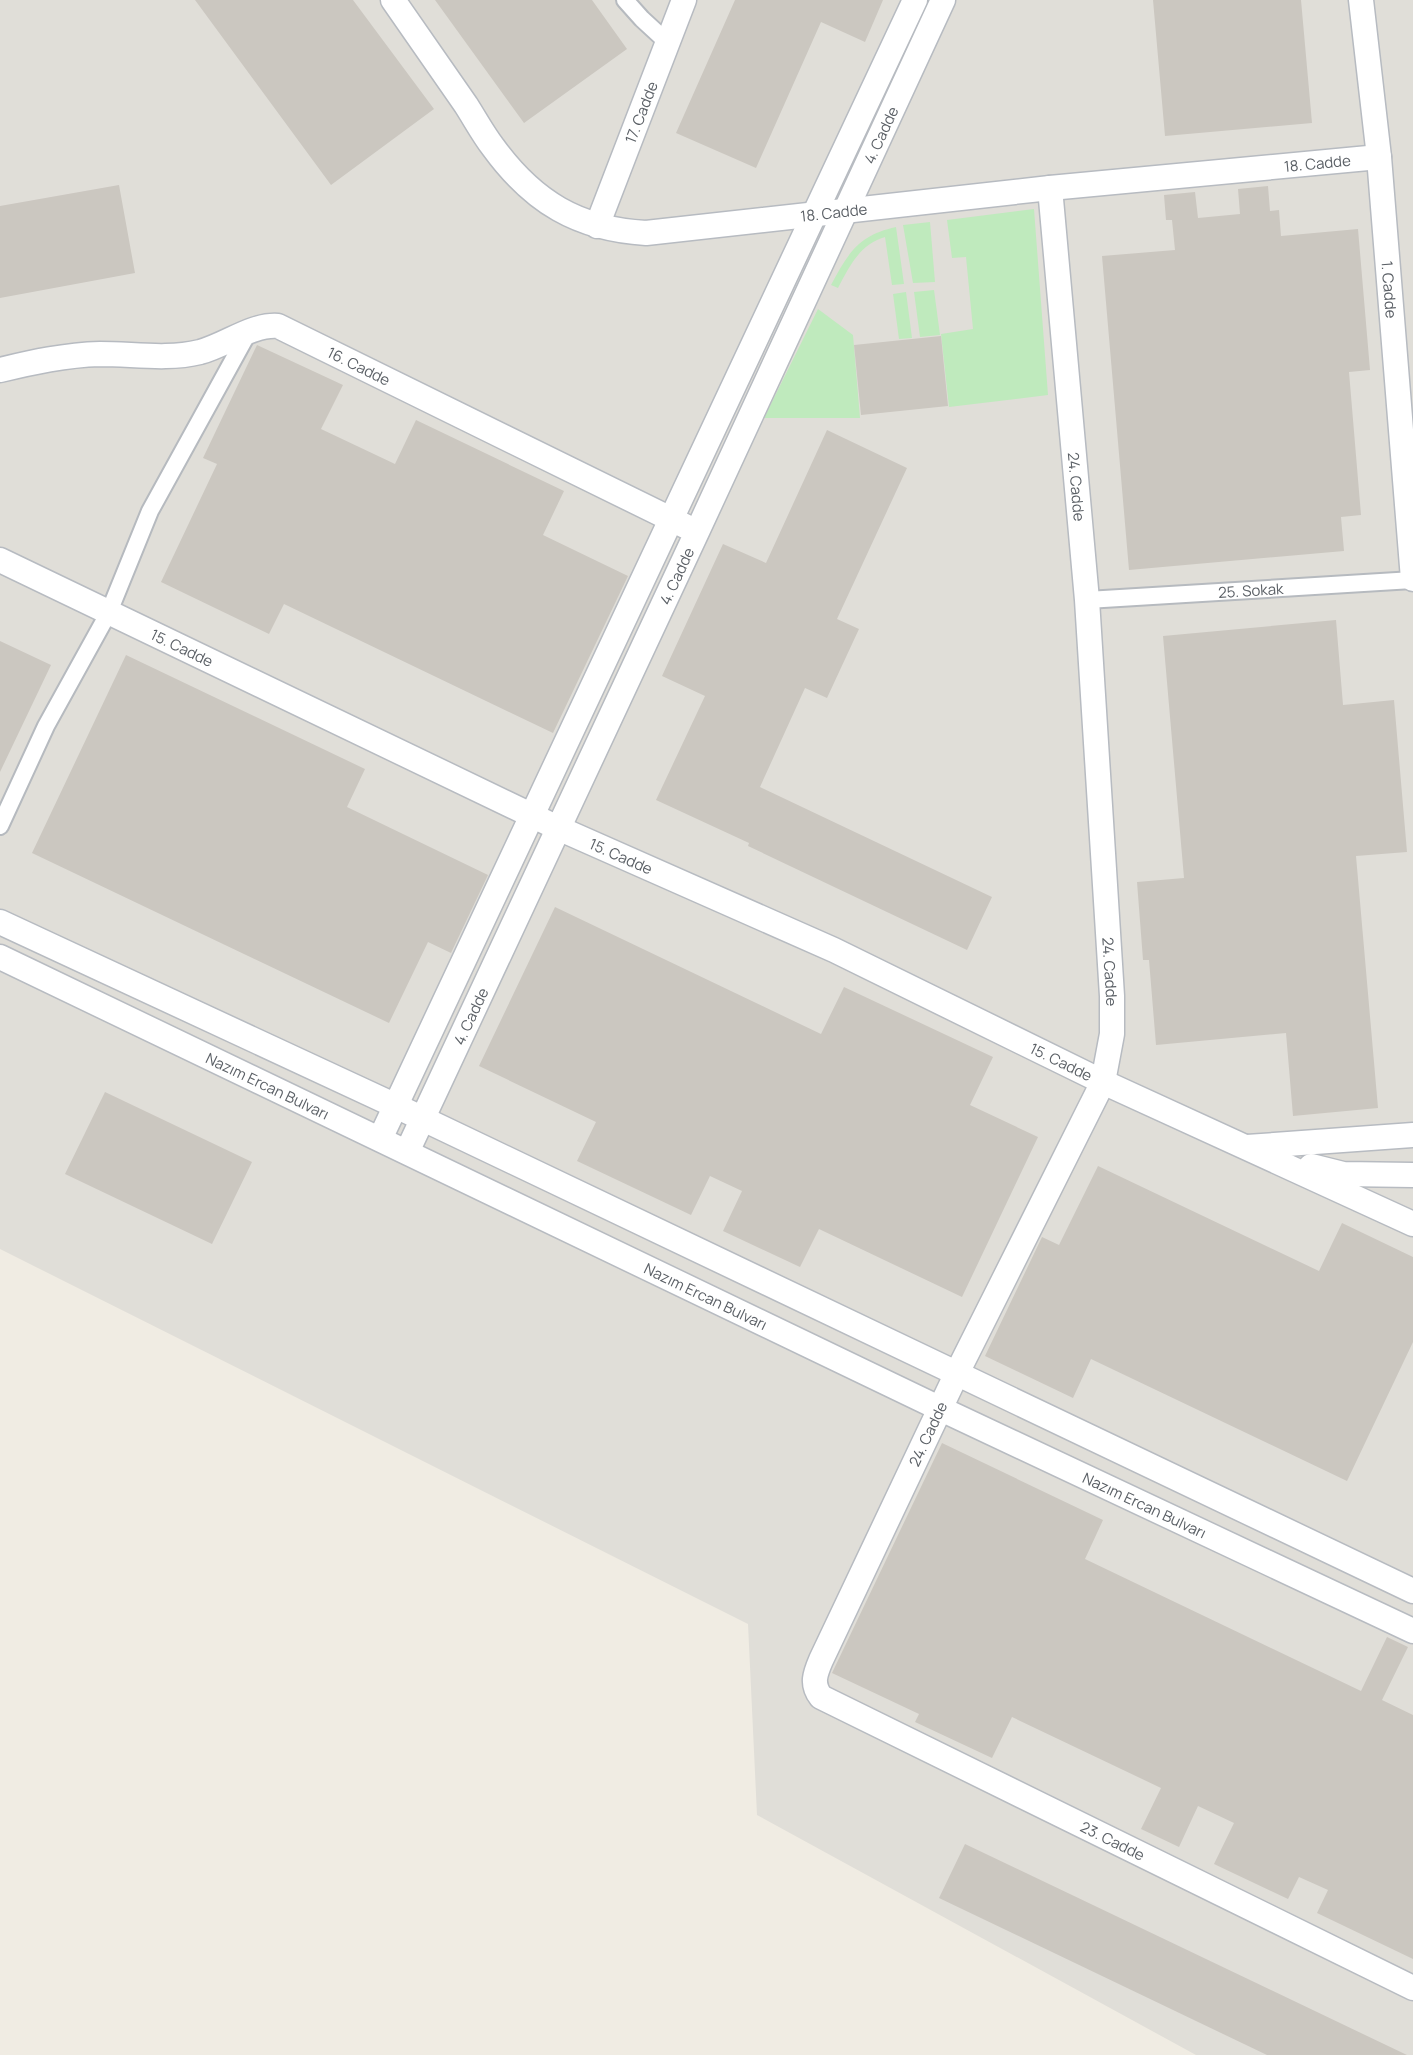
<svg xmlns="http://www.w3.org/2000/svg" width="1413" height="2055" font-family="Manrope,sans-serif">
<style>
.industrial{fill:#e0ded8}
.green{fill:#bfeabd}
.building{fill:#cbc7c0}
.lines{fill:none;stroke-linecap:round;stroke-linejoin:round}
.street-casing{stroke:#b6babf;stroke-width:20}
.secondary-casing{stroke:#b7bbc1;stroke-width:27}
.street{stroke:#fff;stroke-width:16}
.secondary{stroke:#fff;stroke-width:24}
.labels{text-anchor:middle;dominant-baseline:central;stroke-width:6;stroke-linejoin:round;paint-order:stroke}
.street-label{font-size:15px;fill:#5b6066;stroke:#fff}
</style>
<rect width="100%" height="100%" fill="#f0ece3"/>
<path class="industrial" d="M 0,0 L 1413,0 L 1413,2055 L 1196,2055 L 757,1815 L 748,1624 L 0,1249 Z"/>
<path class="green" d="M 1034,209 L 1048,395 L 949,407 L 941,334 L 973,329 L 966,257 L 952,258 L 947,220 Z
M 930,222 L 935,282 L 913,283 L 903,225 Z
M 896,227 L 904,284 L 892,285 L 885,237 C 860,244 849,267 838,288 L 831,285 C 848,253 859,235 896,227 Z
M 934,290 L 940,335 L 920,337 L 914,292 Z
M 906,292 L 912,338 L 899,339 L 893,294 Z
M 818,309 L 853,335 L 860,418 L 764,418 Z"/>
<path class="building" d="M 195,0 L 353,0 L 434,109 L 331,185 Z
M 435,0 L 592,0 L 627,49 L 524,123 Z
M 735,0 L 883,0 L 865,42 L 821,22 L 756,168 L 676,133 Z
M 1153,0 L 1301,0 L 1312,123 L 1165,136 Z
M 119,185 L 135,273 L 0,298 L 0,206 Z
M 1268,186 L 1270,211 L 1279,210 L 1281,236 L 1358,229 L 1370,370 L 1349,372 L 1361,515 L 1341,517 L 1344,551 L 1129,570 L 1102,256 L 1175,250 L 1172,220 L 1166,220 L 1164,195 L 1195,192 L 1198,218 L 1240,214 L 1238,189 Z
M 941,336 L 948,406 L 861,415 L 854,345 Z
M 257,345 L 343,385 L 321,429 L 395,464 L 416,420 L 564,491 L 543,535 L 628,576 L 553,733 L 284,604 L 269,634 L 161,582 L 217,464 L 203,458 Z
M 827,430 L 907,468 L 837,619 L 859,629 L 827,698 L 805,688 L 760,787 L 992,897 L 967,950 L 748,846 L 749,843 L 656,800 L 705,696 L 662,676 L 723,544 L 766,563 Z
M 1336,620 L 1343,705 L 1394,700 L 1407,852 L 1356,856 L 1378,1108 L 1293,1116 L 1286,1033 L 1156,1045 L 1149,960 L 1143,960 L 1137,882 L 1184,878 L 1163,636 Z
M 0,641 L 51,665 L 0,772 Z
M 126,655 L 365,769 L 347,807 L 488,875 L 451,953 L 428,942 L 389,1023 L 32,853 Z
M 555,907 L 821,1034 L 844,987 L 993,1057 L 970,1105 L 1038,1137 L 962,1297 L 819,1229 L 800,1267 L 723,1231 L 742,1191 L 710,1176 L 691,1215 L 577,1161 L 596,1122 L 479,1066 Z
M 105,1092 L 252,1162 L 212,1244 L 65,1174 Z
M 1098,1166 L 1319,1271 L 1342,1223 L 1413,1257 L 1413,1342 L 1347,1481 L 1091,1359 L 1073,1398 L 985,1356 L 1042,1237 L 1059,1245 Z
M 942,1443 L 1103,1520 L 1085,1559 L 1361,1691 L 1387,1637 L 1408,1647 L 1382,1700 L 1413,1715 L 1413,1959 L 1317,1913 L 1328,1890 L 1299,1877 L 1288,1899 L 1214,1864 L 1234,1823 L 1198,1806 L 1179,1847 L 1141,1829 L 1161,1788 L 1012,1717 L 992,1758 L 915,1722 L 919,1714 L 832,1673 Z
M 965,1844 L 1407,2055 L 1267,2055 L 939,1898 Z"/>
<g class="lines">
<defs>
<g id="street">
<path d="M 625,0 L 642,19 L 667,42"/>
<path id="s1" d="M 1087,600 L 1413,580"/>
<path d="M 0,826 L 46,726 L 109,612 L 150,511 L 248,333"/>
</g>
<g id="secondary">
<path id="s2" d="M 393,0 C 417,35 442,70 466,105 C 475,119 483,134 493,147 C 533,202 578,229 646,233 L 1050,188 L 1379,157"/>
<path id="s3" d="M 1361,0 L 1379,157 L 1413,579"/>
<path id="s4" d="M 1050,188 L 1087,600 L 1112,996 L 1112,1034 L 1103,1082 L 956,1375 L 821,1660 C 815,1674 811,1684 821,1697 L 1413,1988"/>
<path id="s5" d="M 597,226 L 684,0"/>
<path id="s6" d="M 0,370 C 33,362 65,355 100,354 C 134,354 167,360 200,352 C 226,345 252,324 278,326 L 685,526"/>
<path id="s7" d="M 0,560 L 558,828 L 834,950 L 1103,1082 L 1413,1224"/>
<path d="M 0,922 L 396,1106 L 1413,1591"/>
<path id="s8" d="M 0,957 L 941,1409 L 1413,1631"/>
<path d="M 380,1139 L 915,0"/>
<path d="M 1247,1147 L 1413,1135"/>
<path id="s9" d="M 407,1152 L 697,532 L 943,0"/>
<path d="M 1311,1166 L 1343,1174 L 1413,1175"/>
</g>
</defs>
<use href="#street" class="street-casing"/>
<use href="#secondary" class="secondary-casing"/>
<use href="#street" class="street"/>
<use href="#secondary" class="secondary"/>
</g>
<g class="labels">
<g class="street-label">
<text stroke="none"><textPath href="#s5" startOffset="122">17. Cadde</textPath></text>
<text stroke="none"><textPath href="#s9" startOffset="1122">4. Cadde</textPath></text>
<text stroke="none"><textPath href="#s2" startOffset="1035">18. Cadde</textPath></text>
<text stroke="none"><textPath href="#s2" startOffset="549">18. Cadde</textPath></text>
<text stroke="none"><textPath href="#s3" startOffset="291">1. Cadde</textPath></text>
<text stroke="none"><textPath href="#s6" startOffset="375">16. Cadde</textPath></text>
<text stroke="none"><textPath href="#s4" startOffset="300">24. Cadde</textPath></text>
<text stroke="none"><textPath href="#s9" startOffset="636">4. Cadde</textPath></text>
<text stroke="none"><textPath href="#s1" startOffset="164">25. Sokak</textPath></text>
<text stroke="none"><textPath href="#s7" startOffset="202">15. Cadde</textPath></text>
<text stroke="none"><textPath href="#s7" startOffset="688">15. Cadde</textPath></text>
<text stroke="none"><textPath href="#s4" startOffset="786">24. Cadde</textPath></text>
<text stroke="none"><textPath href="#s9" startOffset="150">4. Cadde</textPath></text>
<text stroke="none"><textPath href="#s7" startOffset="1174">15. Cadde</textPath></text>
<text stroke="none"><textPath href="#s8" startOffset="297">Nazım Ercan Bulvarı</textPath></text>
<text stroke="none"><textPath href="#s8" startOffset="783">Nazım Ercan Bulvarı</textPath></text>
<text transform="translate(928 1434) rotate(-65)">24. Cadde</text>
<text stroke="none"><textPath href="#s8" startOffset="1269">Nazım Ercan Bulvarı</textPath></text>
<text stroke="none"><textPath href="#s4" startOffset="1905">23. Cadde</textPath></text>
</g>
</g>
</svg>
